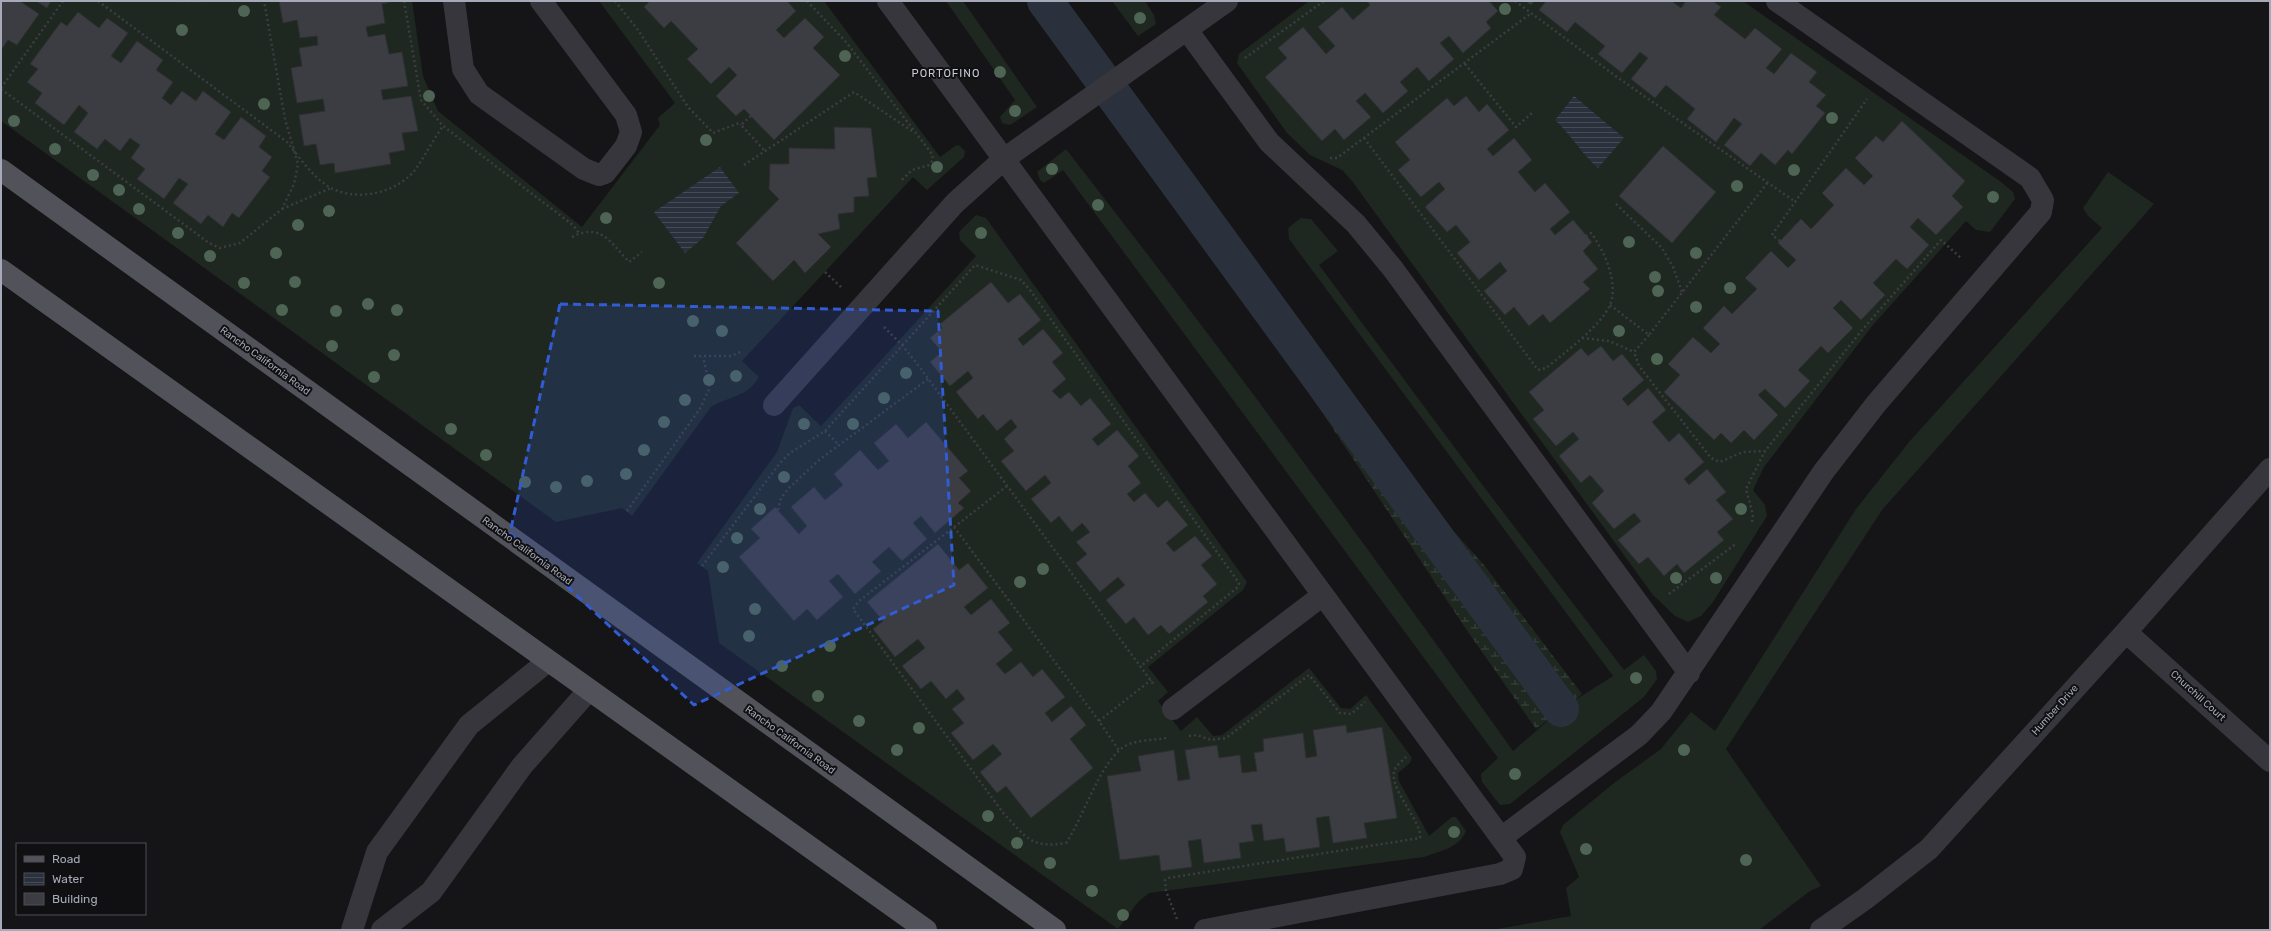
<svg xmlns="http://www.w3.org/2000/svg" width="2271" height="931" font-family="Rubik,sans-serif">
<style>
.grass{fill:#1f2721}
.wetland{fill:url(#wetland-marsh)}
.water{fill:url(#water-rules)}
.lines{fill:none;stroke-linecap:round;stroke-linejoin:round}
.canal{stroke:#2a313c;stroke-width:36}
.building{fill:#3c3d42;stroke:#2f2f33}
.path{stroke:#3c3d43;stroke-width:2.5;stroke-dasharray:2 3;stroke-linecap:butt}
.minor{stroke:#36363c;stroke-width:22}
.major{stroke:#52525b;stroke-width:22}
.tree{fill:#4e6454}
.marked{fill:#325cd3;fill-opacity:0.2;stroke:#325cd3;stroke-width:3;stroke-dasharray:8 5;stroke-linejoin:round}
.labels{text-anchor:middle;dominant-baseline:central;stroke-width:4;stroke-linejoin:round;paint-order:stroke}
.street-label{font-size:10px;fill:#a6a9b8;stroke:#101012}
.neighbourhood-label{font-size:11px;letter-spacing:1px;fill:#c7c9d4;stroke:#101012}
</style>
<defs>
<pattern id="wetland-marsh" width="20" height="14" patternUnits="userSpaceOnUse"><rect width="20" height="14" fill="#1f2721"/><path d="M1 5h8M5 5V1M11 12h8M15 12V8" fill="none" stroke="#3d443f"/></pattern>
<pattern id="water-rules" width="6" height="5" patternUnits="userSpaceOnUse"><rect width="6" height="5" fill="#2a313c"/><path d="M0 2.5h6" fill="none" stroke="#464c56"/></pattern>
</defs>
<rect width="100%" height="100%" fill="#151517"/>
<path class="grass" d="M 1,1 L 412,1 L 423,76 L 438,111 L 582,227 L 660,125 L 658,118 L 675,103 L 599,1 L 824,1 L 940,157 L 955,146 L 959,145 L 965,151 L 964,157 L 927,190 L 913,177 L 742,361 L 759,377 C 748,397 729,396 711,407 L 632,516 L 622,508 L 556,522 L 1,121 Z
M 946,1 L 963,1 L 1037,107 L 1010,125 L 1002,123 L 1000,117 L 1015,100 Z
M 1112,1 L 1145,1 L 1154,15 L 1156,24 L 1138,36 Z
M 1309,1 L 1743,1 L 2001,182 L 2013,192 L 2015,199 L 1990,232 L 1976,230 L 1966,221 L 1873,325 L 1764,467 L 1753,490 L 1765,505 L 1767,516 L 1713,602 L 1701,616 L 1688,622 L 1675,616 L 1653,595 L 1352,181 L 1342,170 L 1310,155 L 1287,133 L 1237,63 L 1239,54 Z
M 1066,149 C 1220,346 1368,548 1513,751 L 1561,709 L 1613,676 L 1289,239 L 1288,228 L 1301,218 L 1311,219 L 1338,251 L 1319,265 L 1484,487 L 1624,670 L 1644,655 L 1656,671 L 1657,679 L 1644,697 L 1510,804 L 1500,805 L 1482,782 L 1481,774 L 1498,758 L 1063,170 L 1044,183 L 1040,180 L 1037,172 Z
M 2108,172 L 2154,204 L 1882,510 L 1726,749 L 1821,886 L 1810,891 L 1759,930 L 1491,930 L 1571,916 L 1566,888 L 1579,877 L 1560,832 L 1563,825 L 1614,783 L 1661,749 L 1691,712 L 1715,731 L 1856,509 L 1909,442 L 2102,228 L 2088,216 L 2083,208 Z
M 976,215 L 986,218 L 1247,582 L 1243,590 L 1148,667 L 1168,692 L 1158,701 L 1181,731 L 1197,717 L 1213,736 L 1222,735 L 1309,668 L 1341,708 L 1350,709 L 1366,695 L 1412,758 L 1410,763 L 1398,773 L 1399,781 L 1429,836 L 1452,817 L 1456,817 L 1466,831 C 1459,848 1440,851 1424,857 L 1149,893 L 1138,902 L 1118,929 L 719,643 L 708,571 L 697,563 L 777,452 L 793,408 L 799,405 L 821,426 L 976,256 L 960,240 L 959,232 Z"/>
<path class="wetland" d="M 1031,1 L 1056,1 L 1186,178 L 1247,266 L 1379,448 L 1484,565 L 1582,694 L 1536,729 L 1466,629 L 1264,325 Z"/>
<path class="water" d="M 1574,96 L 1624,138 L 1598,168 C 1581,153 1571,135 1555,120 Z
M 720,167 L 739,193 L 721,206 L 703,238 L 685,253 L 654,212 Z"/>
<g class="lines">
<path class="canal" d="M 1045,1 L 1561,709"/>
</g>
<path class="building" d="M 1,1 L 20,1 L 39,14 L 17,45 L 8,40 L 1,50 Z
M 36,1 L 51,1 L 47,8 Z
M 279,1 L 394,1 L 382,4 L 385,23 L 366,27 L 368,37 L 385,34 L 389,54 L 402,52 L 408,86 L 381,90 L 383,100 L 411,96 L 418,131 L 402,133 L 405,150 L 389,153 L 391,164 L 335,173 L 334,163 L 320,165 L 316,144 L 304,146 L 299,115 L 325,111 L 323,99 L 297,103 L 291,68 L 302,66 L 299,48 L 318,45 L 317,36 L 300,38 L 297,20 L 283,23 Z
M 650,1 L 787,1 L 796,11 L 776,30 L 784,38 L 805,18 L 824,37 L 813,48 L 840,75 L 774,140 L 744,109 L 736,116 L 716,96 L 737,75 L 729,67 L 711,84 L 687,59 L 698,49 L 671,21 L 664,28 L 644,7 Z
M 1367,1 L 1489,1 L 1498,11 L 1486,22 L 1491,28 L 1463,53 L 1449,36 L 1440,43 L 1454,59 L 1429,81 L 1417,67 L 1400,82 L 1408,91 L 1383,113 L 1365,93 L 1356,101 L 1371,117 L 1344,140 L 1335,129 L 1322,141 L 1265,77 L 1287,58 L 1278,48 L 1303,27 L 1326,54 L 1335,46 L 1318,27 L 1342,7 L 1353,20 L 1370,5 Z
M 1525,1 L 1534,1 L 1531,5 Z
M 1546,1 L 1674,1 L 1673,2 L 1681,8 L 1686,1 L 1713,1 L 1721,7 L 1714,15 L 1745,39 L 1755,28 L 1782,49 L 1766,68 L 1774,74 L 1791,53 L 1817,72 L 1809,82 L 1826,95 L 1816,106 L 1825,113 L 1792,154 L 1788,150 L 1775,165 L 1761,153 L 1750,166 L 1724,145 L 1742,124 L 1734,118 L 1716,142 L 1687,119 L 1695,109 L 1666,85 L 1655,98 L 1631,79 L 1648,58 L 1640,52 L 1622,73 L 1598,54 L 1605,46 L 1575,22 L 1567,32 L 1539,10 Z
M 78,12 L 99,28 L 107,18 L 128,33 L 111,56 L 121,63 L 137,41 L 163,60 L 156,70 L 173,82 L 162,98 L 171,105 L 182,91 L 196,101 L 203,91 L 231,112 L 215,134 L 224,140 L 241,117 L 266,136 L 259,147 L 272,157 L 262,171 L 270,177 L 239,218 L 232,213 L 223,227 L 208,215 L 201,224 L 173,203 L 188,184 L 179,178 L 164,199 L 137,179 L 145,169 L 131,158 L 140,145 L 130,138 L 120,151 L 105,139 L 97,149 L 74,132 L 88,113 L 79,105 L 64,125 L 35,103 L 42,93 L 27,82 L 38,69 L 30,64 L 61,22 L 67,26 Z
M 1466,96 L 1479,112 L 1487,104 L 1509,130 L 1487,149 L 1493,156 L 1514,138 L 1532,160 L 1518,172 L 1535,192 L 1545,183 L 1570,212 L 1550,229 L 1555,235 L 1573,220 L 1592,242 L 1583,251 L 1598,269 L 1583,282 L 1590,289 L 1550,323 L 1543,314 L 1529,326 L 1514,307 L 1505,315 L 1484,291 L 1507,271 L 1500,262 L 1479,280 L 1457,253 L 1470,242 L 1456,225 L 1447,232 L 1425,207 L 1445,189 L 1439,182 L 1421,197 L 1398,170 L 1410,160 L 1395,142 L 1447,98 L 1454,106 Z
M 1902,121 L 1965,181 L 1952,196 L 1963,207 L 1936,235 L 1918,218 L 1910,227 L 1929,245 L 1907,269 L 1896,259 L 1873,283 L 1885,295 L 1861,320 L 1841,300 L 1833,308 L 1853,328 L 1828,353 L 1821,346 L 1798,370 L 1810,381 L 1785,408 L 1765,389 L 1758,395 L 1778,415 L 1754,440 L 1744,430 L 1731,443 L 1721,433 L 1714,440 L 1664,392 L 1680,375 L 1668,364 L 1693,337 L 1711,353 L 1720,344 L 1703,328 L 1724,306 L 1732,314 L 1757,289 L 1745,278 L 1771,251 L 1788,268 L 1796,260 L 1778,243 L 1801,219 L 1811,229 L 1834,205 L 1822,193 L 1846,168 L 1864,185 L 1873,176 L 1855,158 L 1876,136 L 1883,142 Z
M 834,127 L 871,128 L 877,177 L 867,178 L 869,196 L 854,197 L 854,212 L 838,214 L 840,229 L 818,234 L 831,247 L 805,273 L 794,260 L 773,281 L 736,243 L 779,199 L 769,189 L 770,164 L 789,164 L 789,148 L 835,149 Z
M 1663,146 L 1716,192 L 1672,243 L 1619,196 Z
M 991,282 L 1008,303 L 1020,294 L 1041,320 L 1018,339 L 1023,346 L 1043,329 L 1063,353 L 1052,362 L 1066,379 L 1052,391 L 1060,399 L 1069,392 L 1081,406 L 1090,398 L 1111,424 L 1092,439 L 1098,446 L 1117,430 L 1139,456 L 1128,466 L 1141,483 L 1127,494 L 1134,502 L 1145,493 L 1158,508 L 1167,500 L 1188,525 L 1166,543 L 1174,552 L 1195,536 L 1212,556 L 1201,565 L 1217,584 L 1203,596 L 1208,602 L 1169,634 L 1161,625 L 1148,635 L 1134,617 L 1126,624 L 1106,600 L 1125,585 L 1118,577 L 1100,592 L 1076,563 L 1087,554 L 1076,542 L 1090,532 L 1082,523 L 1072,532 L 1059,516 L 1051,523 L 1031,499 L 1051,483 L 1045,475 L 1026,491 L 1001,461 L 1014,451 L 1004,439 L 1017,427 L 1011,419 L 997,431 L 983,414 L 978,419 L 956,392 L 973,378 L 968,371 L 950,386 L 930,362 L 942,352 L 930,338 L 942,328 L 940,324 Z
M 1601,346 L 1613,361 L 1622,354 L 1644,380 L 1622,399 L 1628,406 L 1648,388 L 1666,410 L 1652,422 L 1669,442 L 1679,433 L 1704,462 L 1684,479 L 1689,485 L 1707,469 L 1726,492 L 1716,500 L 1733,519 L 1717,532 L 1724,540 L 1684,573 L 1677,564 L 1664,576 L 1648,557 L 1639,564 L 1618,540 L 1641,521 L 1634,513 L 1614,529 L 1592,503 L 1604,491 L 1590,475 L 1581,483 L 1559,456 L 1579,439 L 1573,432 L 1556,446 L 1533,419 L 1544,410 L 1529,392 L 1581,348 L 1588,356 Z
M 926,422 L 968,471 L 959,478 L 971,491 L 958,503 L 964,508 L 935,533 L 921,516 L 913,523 L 927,539 L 902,561 L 889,547 L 872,562 L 881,571 L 855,594 L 838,574 L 829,581 L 843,597 L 817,620 L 807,609 L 794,621 L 739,557 L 760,538 L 751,529 L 775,507 L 799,534 L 807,526 L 791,507 L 814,487 L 825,500 L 843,485 L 834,474 L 860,450 L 878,470 L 889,461 L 874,443 L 896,424 L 908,438 Z
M 938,544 L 959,570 L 968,563 L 988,588 L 964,607 L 971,615 L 991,599 L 1010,623 L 998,632 L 1013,650 L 996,664 L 1005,674 L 1021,662 L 1033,677 L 1042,669 L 1065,697 L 1045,713 L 1052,722 L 1071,706 L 1086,725 L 1070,739 L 1093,768 L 1031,818 L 1006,786 L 997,793 L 980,772 L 1002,754 L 993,744 L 973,760 L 951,733 L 964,723 L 952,709 L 965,699 L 957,689 L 946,699 L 931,681 L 921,689 L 902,666 L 925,648 L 918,639 L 895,657 L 873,629 L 883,621 L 867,602 Z
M 1346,725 L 1347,733 L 1382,727 L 1397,818 L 1364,823 L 1367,838 L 1333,843 L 1329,816 L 1316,818 L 1320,847 L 1286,852 L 1284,838 L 1264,841 L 1262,824 L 1251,825 L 1254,841 L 1239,843 L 1241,858 L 1204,863 L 1201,839 L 1188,841 L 1192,867 L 1161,871 L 1159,855 L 1120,860 L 1107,776 L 1141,771 L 1138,756 L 1174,750 L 1178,781 L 1190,779 L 1185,750 L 1217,745 L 1219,758 L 1240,755 L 1242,773 L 1257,771 L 1254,753 L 1264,751 L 1263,739 L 1303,733 L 1306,758 L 1317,756 L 1313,730 Z"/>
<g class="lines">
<path class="path" d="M 98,1 L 287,142 C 300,158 313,178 331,188 C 358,202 396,193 415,170 C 425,156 433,140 443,126
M 177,1 L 204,1
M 404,1 L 421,100 L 443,126 L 573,225 L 579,233
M 615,1 L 638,30 L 688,107 L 713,133 L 739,123 L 741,125
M 807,1 L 846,42 L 932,154 L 933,160 L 929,165 L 912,170 L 902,180
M 1515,1 L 1617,77 L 1794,201
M 1245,58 L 1324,1
M 1465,64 L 1516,127 L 1533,112
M 1,88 L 63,1
M 1,89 L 209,243 L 220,248 L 240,243 L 282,209 L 294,184 L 298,164 L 285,119 L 264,1
M 751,116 L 741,125 L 765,151
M 1364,138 L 1538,370 L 1546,368 C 1564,353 1601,326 1610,305 C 1619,283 1604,250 1591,233 L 1586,236
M 1330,158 L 1337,158 L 1530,14
M 744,165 L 854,92 L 912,131
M 1616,204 L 1662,248 L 1673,267 L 1682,292
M 282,209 L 331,188
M 572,237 C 601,222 611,243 629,262 L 642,252
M 1780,241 L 1772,235 L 1867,99
M 825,272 L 841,287
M 1610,305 L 1649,335 L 1768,182
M 884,327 L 903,346 L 921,369 L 1154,685
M 1649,335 L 1634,352 L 1639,366 L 1711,458 L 1720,462 L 1743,452 L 1765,451
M 1582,338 L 1609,341 L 1634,352
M 694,356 L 731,356 L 743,351
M 825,431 L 839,445
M 1007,486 L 859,601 L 853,609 L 1004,814 C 1026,837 1031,849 1066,843 C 1083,819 1101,758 1127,745 C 1138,740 1154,740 1166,738
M 778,510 L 781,498 L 789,488 L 819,460 L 928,379
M 627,511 L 701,407 L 710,387 L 703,357
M 1752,522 L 1753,515 L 1746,489 L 1765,451 L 1863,329 L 1941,240 L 1961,258
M 954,527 L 1099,721 L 1120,752
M 702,566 L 780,463 L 790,453 L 825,431 L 975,265 L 1021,280 L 1030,290 L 1239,583 L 1238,587 L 1141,666
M 1669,594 L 1737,543
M 1099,721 L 1151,680
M 1189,736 L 1197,735 L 1211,740 L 1226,738 L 1309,675 L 1340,713 L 1351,714 L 1365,702
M 1177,919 L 1166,891 L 1165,880 L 1168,878 L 1420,838 C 1423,822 1386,786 1395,769 C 1397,765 1402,761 1406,757"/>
<path class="minor" d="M 454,1 L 463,69 L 479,94 L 584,169 L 599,175 L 605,173 L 626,146 L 631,132 L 626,115 L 541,1
M 888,1 L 1515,857 L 1512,869 L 1500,874 L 1205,930
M 1187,30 L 1269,142 L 1356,224 L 1393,269 L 1689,673
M 774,405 L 955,203 L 1004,159 L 1227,1
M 2126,632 L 2270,761
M 1173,709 L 1323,595
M 1501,838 L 1639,735 L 1661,712 L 1824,471 L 1876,404 L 2041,212 L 2043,200 L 2030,178 L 1777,1
M 352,930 L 377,852 L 469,725 L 548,661
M 382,930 L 431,892 L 522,766 L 589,690
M 1821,930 L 1865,899 L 1929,849 L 2126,632 L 2270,469"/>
<path class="major" d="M 1,170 L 1055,930
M 1,270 L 926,930"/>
</g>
<g class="tree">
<circle cx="1505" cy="9" r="6"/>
<circle cx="244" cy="11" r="6"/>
<circle cx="1140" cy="18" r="6"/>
<circle cx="182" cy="30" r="6"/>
<circle cx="845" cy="56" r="6"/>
<circle cx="1000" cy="72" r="6"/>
<circle cx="429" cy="96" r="6"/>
<circle cx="264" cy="104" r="6"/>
<circle cx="1015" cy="111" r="6"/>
<circle cx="1832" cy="118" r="6"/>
<circle cx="14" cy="121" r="6"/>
<circle cx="706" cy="140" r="6"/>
<circle cx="55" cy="149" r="6"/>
<circle cx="937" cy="167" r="6"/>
<circle cx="1052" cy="169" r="6"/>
<circle cx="1794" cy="170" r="6"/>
<circle cx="93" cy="175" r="6"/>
<circle cx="1737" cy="186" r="6"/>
<circle cx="119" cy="190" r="6"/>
<circle cx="1993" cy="197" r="6"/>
<circle cx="1098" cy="205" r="6"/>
<circle cx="139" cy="209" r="6"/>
<circle cx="329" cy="211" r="6"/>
<circle cx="606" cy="218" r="6"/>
<circle cx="298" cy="225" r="6"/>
<circle cx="178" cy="233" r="6"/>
<circle cx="981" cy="233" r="6"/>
<circle cx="1629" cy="242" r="6"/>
<circle cx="276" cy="253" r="6"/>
<circle cx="1696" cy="253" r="6"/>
<circle cx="210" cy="256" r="6"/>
<circle cx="1655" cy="277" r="6"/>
<circle cx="295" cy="282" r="6"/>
<circle cx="244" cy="283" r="6"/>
<circle cx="659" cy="283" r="6"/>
<circle cx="1730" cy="288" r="6"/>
<circle cx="1658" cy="291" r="6"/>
<circle cx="368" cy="304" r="6"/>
<circle cx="1696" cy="307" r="6"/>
<circle cx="282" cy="310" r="6"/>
<circle cx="397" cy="310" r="6"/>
<circle cx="336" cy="311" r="6"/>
<circle cx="693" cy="321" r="6"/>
<circle cx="722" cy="331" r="6"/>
<circle cx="1619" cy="331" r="6"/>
<circle cx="332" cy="346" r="6"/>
<circle cx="394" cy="355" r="6"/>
<circle cx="1657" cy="359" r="6"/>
<circle cx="906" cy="373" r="6"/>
<circle cx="736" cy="376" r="6"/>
<circle cx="374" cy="377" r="6"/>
<circle cx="709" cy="380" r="6"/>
<circle cx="884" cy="398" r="6"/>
<circle cx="685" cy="400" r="6"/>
<circle cx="664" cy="422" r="6"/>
<circle cx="804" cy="424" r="6"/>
<circle cx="853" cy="424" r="6"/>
<circle cx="451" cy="429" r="6"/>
<circle cx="644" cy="450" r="6"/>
<circle cx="486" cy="455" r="6"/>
<circle cx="626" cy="474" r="6"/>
<circle cx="784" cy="477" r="6"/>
<circle cx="587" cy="481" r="6"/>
<circle cx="525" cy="482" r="6"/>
<circle cx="556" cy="487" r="6"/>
<circle cx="760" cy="509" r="6"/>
<circle cx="1741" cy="509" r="6"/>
<circle cx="737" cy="538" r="6"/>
<circle cx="723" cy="567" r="6"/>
<circle cx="1043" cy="569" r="6"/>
<circle cx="1676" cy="578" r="6"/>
<circle cx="1716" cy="578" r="6"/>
<circle cx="1020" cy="582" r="6"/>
<circle cx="755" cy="609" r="6"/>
<circle cx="749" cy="636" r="6"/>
<circle cx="830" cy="646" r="6"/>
<circle cx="782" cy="666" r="6"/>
<circle cx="1636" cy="678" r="6"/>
<circle cx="818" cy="696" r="6"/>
<circle cx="859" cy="721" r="6"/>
<circle cx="919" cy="728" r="6"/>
<circle cx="897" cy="750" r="6"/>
<circle cx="1684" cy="750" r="6"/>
<circle cx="1515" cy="774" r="6"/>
<circle cx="988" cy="816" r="6"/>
<circle cx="1454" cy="832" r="6"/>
<circle cx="1017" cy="843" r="6"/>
<circle cx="1586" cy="849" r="6"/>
<circle cx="1746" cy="860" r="6"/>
<circle cx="1050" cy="863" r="6"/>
<circle cx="1092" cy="891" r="6"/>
<circle cx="1123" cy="915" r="6"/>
</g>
<path class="marked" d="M 560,304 L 938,311 L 954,585 L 694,705 L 510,533 Z"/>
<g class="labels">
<g class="street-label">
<text transform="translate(265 361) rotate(36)">Rancho California Road</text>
<text transform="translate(527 551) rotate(36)">Rancho California Road</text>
<text transform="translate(2198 696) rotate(42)">Churchill Court</text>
<text transform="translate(2055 710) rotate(-48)">Humber Drive</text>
<text transform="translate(790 740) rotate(36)">Rancho California Road</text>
</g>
<g class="neighbourhood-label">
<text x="946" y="73">PORTOFINO</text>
</g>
</g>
<rect width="2271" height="931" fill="none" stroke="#a6a9b8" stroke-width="4"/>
<rect x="16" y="843" width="130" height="72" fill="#101012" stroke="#4c4d54"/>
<rect x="24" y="856" width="20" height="6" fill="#52525b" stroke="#4c4d54"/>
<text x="52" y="863" font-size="12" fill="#a6a9b8">Road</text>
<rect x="24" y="873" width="20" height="12" fill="url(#water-rules)" stroke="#4c4d54"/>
<text x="52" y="883" font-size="12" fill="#a6a9b8">Water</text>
<rect x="24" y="893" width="20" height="12" fill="#3c3d42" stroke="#4c4d54"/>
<text x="52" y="903" font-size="12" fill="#a6a9b8">Building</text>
</svg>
